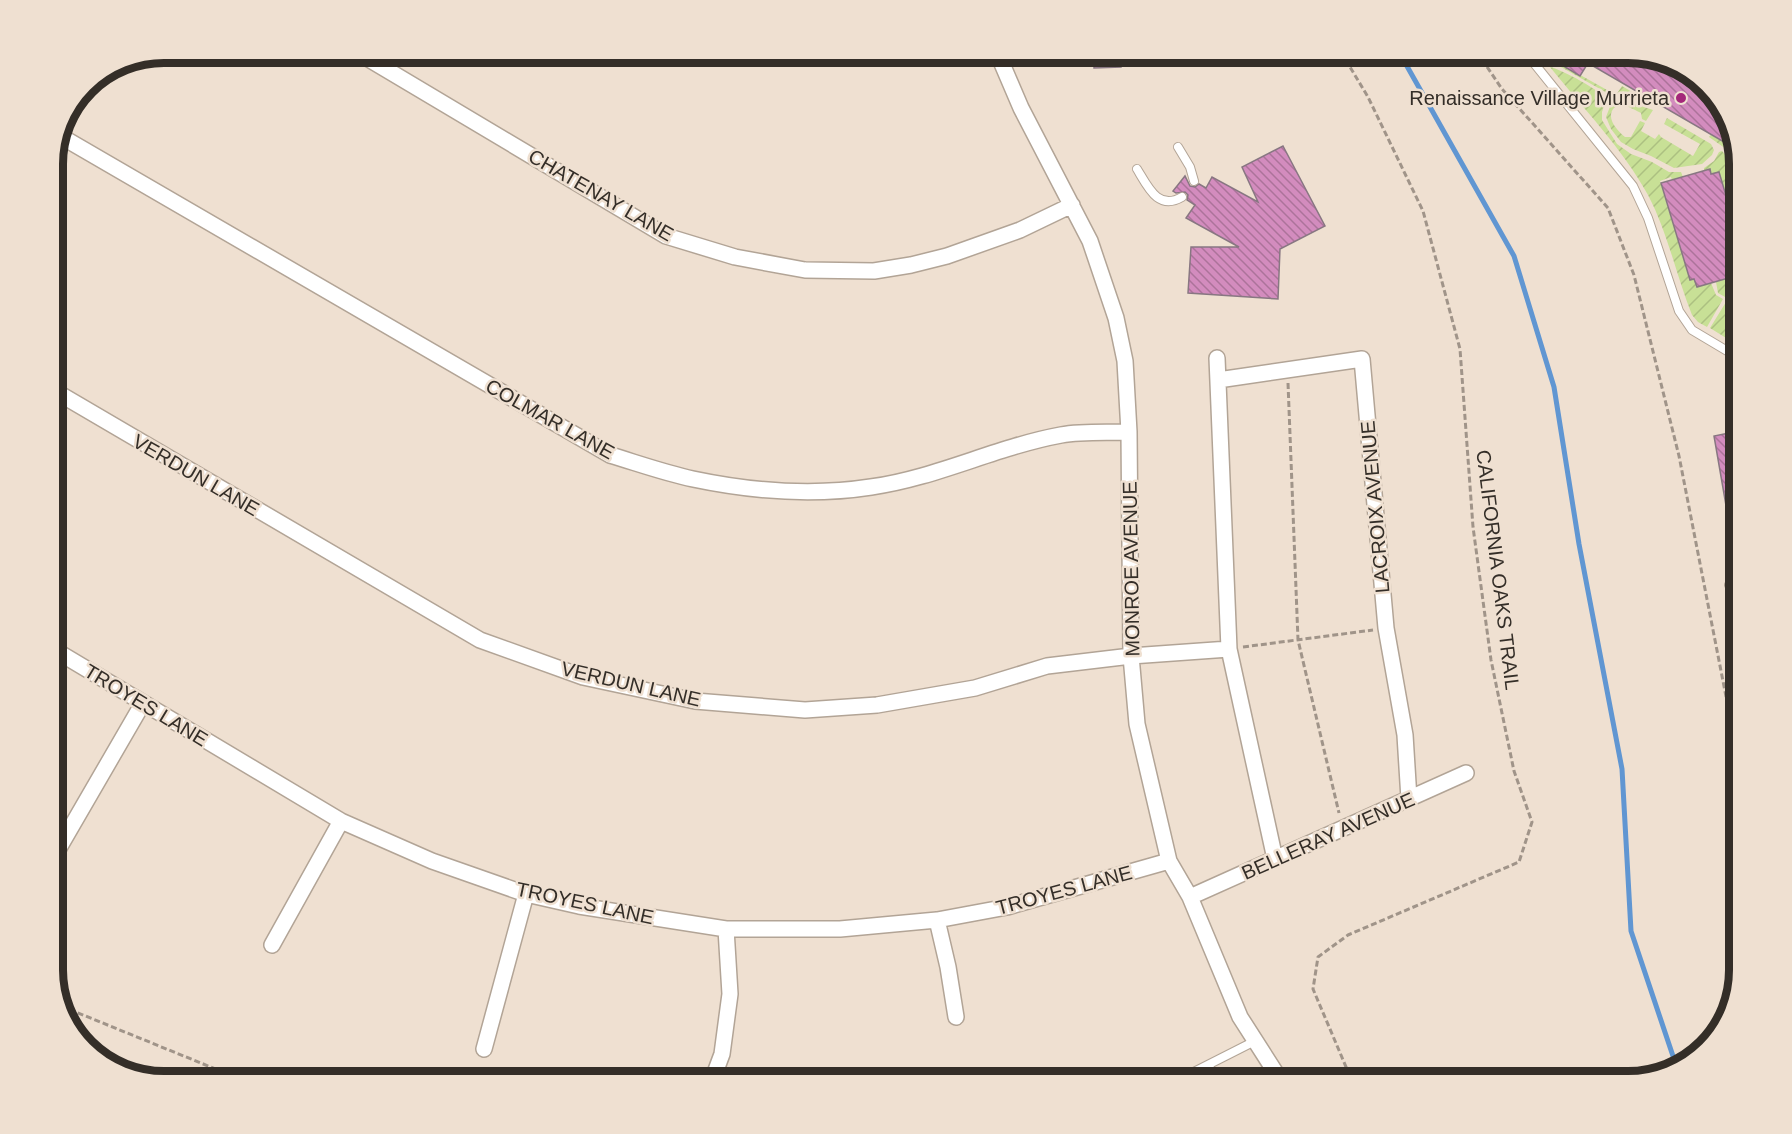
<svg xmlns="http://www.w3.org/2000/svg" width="1792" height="1134" font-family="Arial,sans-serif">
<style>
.garden{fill:url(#garden-furrows)}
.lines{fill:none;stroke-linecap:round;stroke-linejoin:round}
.stream{stroke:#6096d2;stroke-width:5}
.building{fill:url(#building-back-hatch);stroke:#887782;stroke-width:1.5}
.lane-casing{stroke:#b2a496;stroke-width:10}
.street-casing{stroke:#b2a496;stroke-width:18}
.path{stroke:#a09489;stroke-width:3;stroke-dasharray:6 3;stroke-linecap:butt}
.lane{stroke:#fff;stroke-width:8}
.street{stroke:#fff;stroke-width:15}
.poi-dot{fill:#a4277a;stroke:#efe0d1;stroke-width:2}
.labels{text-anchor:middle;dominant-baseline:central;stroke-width:5;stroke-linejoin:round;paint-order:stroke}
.poi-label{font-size:20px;fill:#342e28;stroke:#efe0d1;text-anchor:end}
.street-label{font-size:20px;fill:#342e28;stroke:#efe0d1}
.rim{fill:none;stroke:#342e28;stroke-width:8}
</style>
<defs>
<pattern id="garden-furrows" width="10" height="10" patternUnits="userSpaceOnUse" patternTransform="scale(1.5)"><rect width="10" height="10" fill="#c8e096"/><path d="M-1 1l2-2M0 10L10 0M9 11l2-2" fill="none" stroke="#acc081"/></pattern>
<pattern id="building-back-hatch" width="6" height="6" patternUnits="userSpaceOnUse" patternTransform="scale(1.5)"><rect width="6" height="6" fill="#d38cbe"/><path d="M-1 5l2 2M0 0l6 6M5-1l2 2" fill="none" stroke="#ac739a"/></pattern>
</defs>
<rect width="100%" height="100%" fill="#efe0d1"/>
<path class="garden" d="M 1541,53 L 1616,95 L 1622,86 L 1644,99 L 1646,97 L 1649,98 L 1647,102 L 1636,100 L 1623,91 L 1616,98 L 1552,62 Z
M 1550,67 C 1560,69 1603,91 1606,100 L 1602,112 L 1602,120 L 1617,144 L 1631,154 L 1652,162 L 1669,172 L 1681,172 L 1683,177 L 1672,180 L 1671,177 L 1660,181 L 1690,280 L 1694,279 L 1697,287 L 1711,283 L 1716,295 L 1723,299 L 1707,327 L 1698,322 L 1692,315 C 1676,275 1668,233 1648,195 C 1623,149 1582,107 1550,67 Z
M 1623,100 L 1653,110 L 1646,121 L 1642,119 L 1641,113 C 1636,111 1629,106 1623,105 C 1620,104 1617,106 1614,108 C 1605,118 1618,131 1625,137 L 1631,137 L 1640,121 L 1645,123 L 1641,131 L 1655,139 L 1659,134 L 1661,137 L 1693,156 L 1700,144 L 1664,124 L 1667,118 L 1711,144 L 1714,150 L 1712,155 L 1702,164 L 1674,168 L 1651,156 L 1633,149 L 1621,142 L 1611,129 L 1606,117 L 1611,104 Z
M 1731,131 L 1734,142 L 1732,151 L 1729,151 L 1709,137 L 1711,135 L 1724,142 Z
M 1722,151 L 1730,160 L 1726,164 L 1728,174 L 1731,178 L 1738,178 L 1739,182 L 1739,210 L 1730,213 L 1728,208 L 1730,207 L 1719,172 L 1711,174 L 1710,169 L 1704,170 L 1704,168 L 1714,161 L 1719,152 Z
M 1739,272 L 1725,297 L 1718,293 L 1716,282 L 1728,278 Z
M 1734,289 L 1738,291 L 1731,303 L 1738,308 L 1736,311 L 1739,313 L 1739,346 L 1710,328 Z"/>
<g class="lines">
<path class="stream" d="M 1399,52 L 1514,256 L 1554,387 L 1579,544 L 1622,769 L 1631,931 L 1677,1068"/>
</g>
<path class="building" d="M 1094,52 L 1121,52 L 1121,67 L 1094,68 Z
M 1540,52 L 1628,52 L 1690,71 L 1725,108 L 1731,131 L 1724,142 L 1588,63 L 1580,76 Z
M 1283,146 L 1325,226 L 1280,249 L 1278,299 L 1188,293 L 1191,247 L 1239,247 L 1186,218 L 1195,205 L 1187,200 L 1188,195 L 1185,192 L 1176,193 L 1173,191 L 1185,176 L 1190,186 L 1195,187 L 1199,184 L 1206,188 L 1212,177 L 1258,202 L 1242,167 Z
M 1710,169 L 1711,174 L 1719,172 L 1739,239 L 1739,275 L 1697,287 L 1694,279 L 1690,280 L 1661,183 Z
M 1739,431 L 1739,546 L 1733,546 L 1714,436 Z"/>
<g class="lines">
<defs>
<path id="lane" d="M 1525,52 L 1633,186 L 1648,218 L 1679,311 L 1692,330 L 1739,358
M 1178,147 L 1190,167 L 1194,181
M 1137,169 C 1148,187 1158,211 1182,197
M 1729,585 L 1739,583
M 1208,1065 L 1218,1081
M 1176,1081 L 1255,1041"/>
<path id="street" d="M 357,52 L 666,236 L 735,257 L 805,270 L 874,271 L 911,265 L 947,256 L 1020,230 L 1072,205
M 828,52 L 867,57 L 906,52
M 997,52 L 1021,108 L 1090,241 L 1116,318 L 1125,361 L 1129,432 L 1131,656 L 1137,724 L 1169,861 L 1190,897 L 1240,1017 L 1281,1081
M 62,137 L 610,455 C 637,463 665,473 693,479 C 750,491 813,496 871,487 C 936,478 996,447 1061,435 C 1083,431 1107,433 1129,432
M 1217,358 L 1229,649 L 1275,859
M 1218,380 L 1362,359 L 1386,628 L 1405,735 L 1409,799
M 53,390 L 480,640 L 583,677 L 695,701 L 805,710 L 877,705 L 975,688 L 1047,666 L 1131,656 L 1229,649
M 53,649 L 341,821 L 432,861 L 526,894 L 579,906 L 726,929 L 840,929 L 937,920 L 1007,907 L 1169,861
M 59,848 L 143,703
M 1190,897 L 1466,773
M 937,920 L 948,967 L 956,1017
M 272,945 L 341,821
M 484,1049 L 526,894
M 712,1081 L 722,1054 L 730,994 L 726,929"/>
</defs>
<use href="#lane" class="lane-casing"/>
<use href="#street" class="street-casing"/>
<path class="path" d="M 1341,52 L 1368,97 L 1423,211 L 1460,349 L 1473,527 L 1491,660 L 1514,771 L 1532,822 L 1519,862 L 1348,935 L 1318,957 L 1313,989 L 1352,1081
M 1477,52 L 1502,89 L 1608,208 L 1634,275 L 1679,456 L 1739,763
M 1288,383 L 1298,640 L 1339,813
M 1243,647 L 1373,630
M 61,1006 L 245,1081"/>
<use href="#lane" class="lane"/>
<use href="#street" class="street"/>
</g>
<circle class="poi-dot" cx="1681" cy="98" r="6"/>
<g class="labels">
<g class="poi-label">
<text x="1669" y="98">Renaissance Village Murrieta</text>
</g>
<g class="street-label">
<text transform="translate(601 195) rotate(30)">CHATENAY LANE</text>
<text transform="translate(550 419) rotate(29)">COLMAR LANE</text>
<text transform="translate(196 475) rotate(30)">VERDUN LANE</text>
<text transform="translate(1375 507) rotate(-95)">LACROIX AVENUE</text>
<text transform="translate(1131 569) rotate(-91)">MONROE AVENUE</text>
<text transform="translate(1498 570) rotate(83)">CALIFORNIA OAKS TRAIL</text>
<text transform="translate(631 684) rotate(13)">VERDUN LANE</text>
<text transform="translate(146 705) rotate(31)">TROYES LANE</text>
<text transform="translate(1328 836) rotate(-24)">BELLERAY AVENUE</text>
<text transform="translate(1064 890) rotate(-15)">TROYES LANE</text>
<text transform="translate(585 903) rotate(12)">TROYES LANE</text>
</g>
</g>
<path d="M0 0H1792V1134H0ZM164 63H1628A101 101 0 0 1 1729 164V970A101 101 0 0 1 1628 1071H164A101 101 0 0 1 63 970V164A101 101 0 0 1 164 63Z" fill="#efe0d1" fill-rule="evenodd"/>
<path class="rim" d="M164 63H1628A101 101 0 0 1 1729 164V970A101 101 0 0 1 1628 1071H164A101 101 0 0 1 63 970V164A101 101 0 0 1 164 63Z"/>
</svg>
